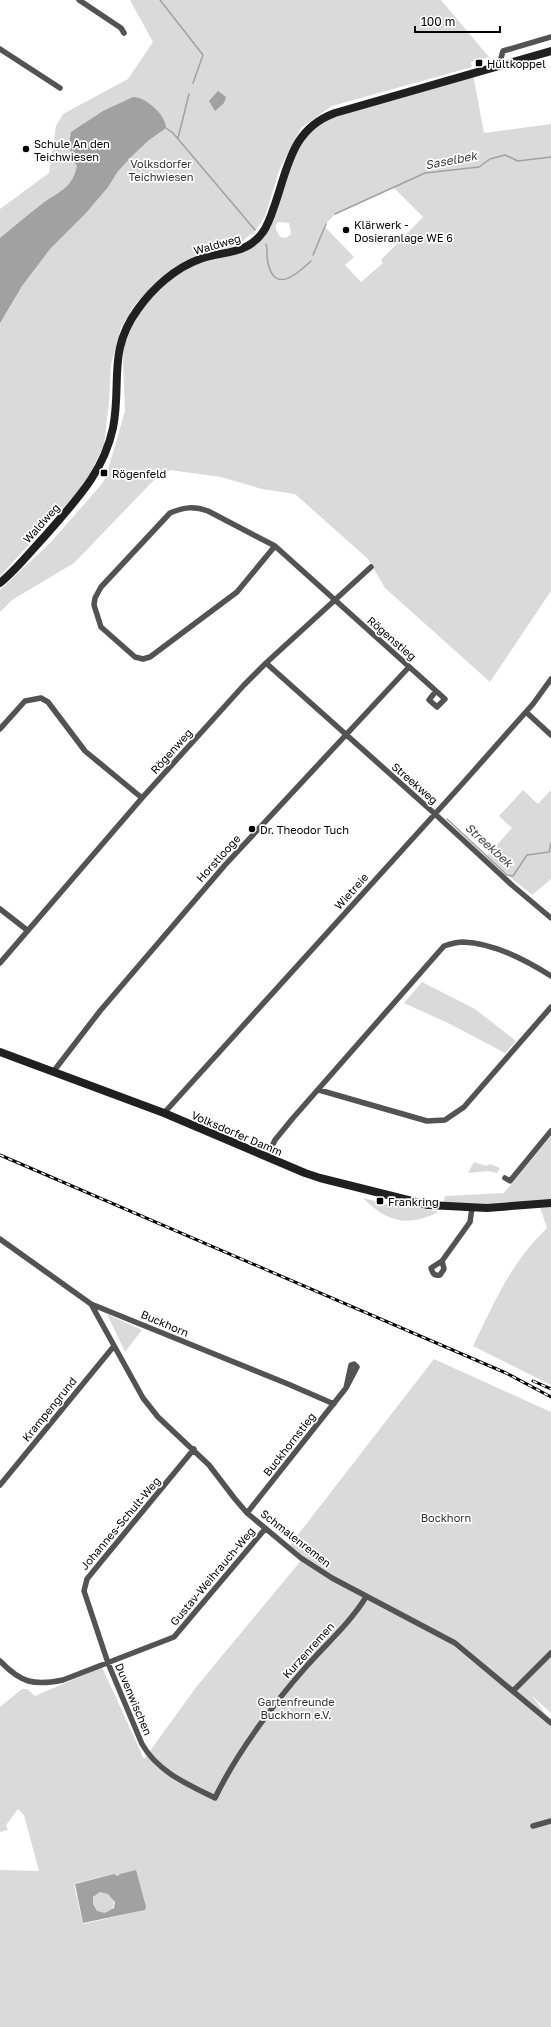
<svg xmlns="http://www.w3.org/2000/svg" width="551" height="2027" font-family="'Golos Text',sans-serif">
<style>
.green{fill:#dadada;fill-rule:evenodd}
.water{fill:#a1a1a1;fill-rule:evenodd}
.lines{fill:none;stroke-linecap:round;stroke-linejoin:round}
.stream{stroke:#a1a1a1;stroke-width:1.5}
.street{stroke:#535353;stroke-width:5.5}
.secondary{stroke:#202020;stroke-width:8}
.rail-casing{stroke:#000;stroke-width:3}
.rail{stroke:#fff;stroke-width:1.5;stroke-dasharray:4.5;stroke-linecap:butt}
.poi-dot{fill:#000;stroke:#fff;stroke-width:1.5}
.labels{text-anchor:middle;dominant-baseline:central;stroke-width:3.5;stroke-linejoin:round;paint-order:stroke}
.poi-label{font-size:11px;fill:#000;stroke:#fff;text-anchor:start}
.park-label{font-size:11px;fill:#313131;stroke:#fff}
.street-label{font-size:11px;fill:#000;stroke:#fff}
.water-label{font-size:12px;font-style:italic;fill:#424242;stroke:#fff}
</style>
<rect width="100%" height="100%" fill="#fff"/>
<path class="green" d="M 130,0 L 441,0 L 489,57 L 471,62 L 472,67 L 332,106 L 301,128 L 280,168 L 265,216 L 253,235 L 251,234 L 238,245 L 180,264 L 155,283 L 134,306 L 121,328 L 111,364 L 109,402 L 104,445 L 85,484 L 0,576 L 0,209 L 49,173 L 56,126 L 63,114 L 128,79 L 153,42 Z
M 473,74 L 484,133 L 551,124 L 551,591 L 490,682 L 385,588 L 368,559 L 295,494 L 262,489 L 221,477 L 170,470 L 154,480 L 74,563 L 12,600 L 0,612 L 0,590 L 51,542 L 101,485 L 106,477 L 125,411 L 123,364 L 124,332 L 127,326 L 173,273 L 224,253 L 260,236 L 291,155 L 313,124 ZM 393,187 L 423,217 L 381,260 L 383,263 L 361,282 L 345,265 L 354,257 L 324,226 L 335,214 ZM 278,222 L 289,223 L 291,234 L 286,238 L 280,237 L 276,230 L 276,225 Z
M 523,790 L 538,804 L 551,790 L 551,879 L 532,895 L 486,857 L 512,828 L 499,816 Z
M 422,982 L 475,1009 L 516,1041 L 505,1053 L 450,1024 L 404,1003 Z
M 551,1136 L 551,1200 L 502,1204 L 443,1204 L 445,1196 L 504,1193 Z
M 474,1162 L 486,1166 L 490,1164 L 500,1168 L 497,1173 L 489,1171 L 468,1173 Z
M 363,1198 L 390,1205 L 397,1203 L 439,1212 C 407,1227 388,1223 363,1198 Z
M 551,1206 L 551,1385 L 473,1346 C 495,1301 510,1264 547,1228 L 540,1207 Z
M 107,1314 L 142,1330 L 125,1352 Z
M 434,1359 L 551,1412 L 551,1713 L 532,1696 L 551,1722 L 551,2027 L 0,2027 L 0,1870 L 39,1871 L 24,1815 L 18,1809 L 6,1825 L 8,1830 L 0,1832 L 0,1707 L 22,1689 L 27,1689 L 35,1696 L 102,1667 L 144,1759 L 197,1686 L 304,1557 L 290,1545 ZM 126,1872 L 145,1910 L 83,1924 L 74,1885 L 76,1883 L 114,1874 L 118,1876 Z
M92 1903a11 11 0 1 1 22 0a11 11 0 1 1-22 0Z"/>
<path class="water" d="M 218,91 L 226,97 L 224,103 L 215,111 L 209,101 Z
M 133,97 C 146,97 166,115 166,128 L 149,140 L 133,155 L 118,171 L 108,187 L 86,213 L 50,249 L 22,286 L 0,323 L 0,238 C 14,227 27,215 42,204 C 57,192 72,190 77,166 C 70,155 68,146 71,132 L 103,111 Z
M 136,1870 L 146,1907 L 145,1910 L 83,1923 L 75,1884 L 114,1874 L 118,1876 L 120,1874 ZM 100,1892 L 108,1894 L 115,1902 L 114,1908 L 105,1913 L 97,1911 L 93,1904 L 93,1897 Z"/>
<g class="lines">
<path class="stream" d="M 160,0 L 203,55 L 193,83
M 166,128 L 173,133 L 255,230
M 178,138 L 189,94
M 335,214 L 425,173 L 479,167 L 490,159 L 505,155 L 518,161 L 551,157
M 266,244 C 268,250 266,256 268,263 C 275,295 298,273 311,261
M 313,255 L 326,224
M 447,819 L 507,875 L 513,876 L 527,855 L 549,852 L 551,843"/>
<path class="street" d="M 79,0 L 121,28 L 124,33
M 0,49 L 60,88
M 503,65 L 501,58 L 503,51 L 551,37
M 275,546 L 237,592 L 150,657 L 143,659 L 135,657 L 101,627 L 94,605 L 95,598 L 101,587 L 170,513 C 184,507 194,506 208,511 L 275,546 L 445,699 L 437,707 L 429,700 L 436,691
M 266,663 L 435,814 L 513,886 L 551,918
M 526,712 L 551,735
M 0,729 L 25,701 L 41,698 L 48,702 L 85,751 L 142,798
M 0,909 L 27,930
M 0,963 L 142,798 L 244,685 L 266,663 L 371,567
M 53,1072 L 100,1011 L 225,865 L 409,667
M 319,1090 L 427,1121 L 445,1120 L 464,1107 L 551,1007
M 164,1113 L 463,783 L 533,704 L 551,679
M 267,1157 L 275,1140 L 293,1118 L 444,946 C 450,944 457,942 463,942 C 493,943 526,960 551,976
M 505,1178 L 510,1181 L 551,1131
M 0,1239 L 91,1304 L 288,1384 L 334,1404
M 442,1261 L 444,1269 L 440,1275 C 434,1276 433,1274 431,1268 L 442,1261 L 470,1222 L 472,1208
M 91,1304 L 143,1398 L 158,1417 L 209,1465 L 235,1499 L 247,1513 L 301,1558 L 332,1578 L 455,1643 L 551,1723
M 194,1449 L 100,1563 L 87,1579 L 84,1591 L 108,1663 L 142,1744 C 158,1772 187,1784 215,1798 C 235,1756 273,1704 305,1668 C 325,1645 350,1623 366,1597
M 0,1485 L 114,1346
M 247,1513 L 346,1388 L 357,1367 L 354,1364 L 351,1365 L 346,1388
M 0,1661 C 21,1683 34,1686 63,1680 L 174,1637 L 265,1529
M 513,1691 L 551,1653
M 533,1826 L 551,1821"/>
<path class="secondary" d="M 0,583 C 17,569 30,552 45,536 C 75,501 103,474 113,428 C 122,383 107,351 138,309 C 153,288 175,268 200,259 C 222,251 247,255 263,232 C 268,225 271,216 274,207 C 288,168 291,129 335,113 L 551,51
M 0,1052 L 164,1113 L 305,1173 L 320,1178 L 428,1205 L 487,1208 L 551,1203"/>
<defs>
<path id="rail" d="M 0,1155 L 506,1373 L 551,1397
M 533,1381 L 551,1389"/>
</defs>
<use href="#rail" class="rail-casing"/>
<use href="#rail" class="rail"/>
</g>
<g class="poi-dot">
<rect x="475" y="59" width="8" height="8" rx="2"/>
<circle cx="26" cy="149" r="4"/>
<circle cx="346" cy="230" r="4"/>
<rect x="100" y="469" width="8" height="8" rx="2"/>
<circle cx="252" cy="829" r="4"/>
<rect x="376" y="1197" width="8" height="8" rx="2"/>
</g>
<g class="labels">
<g class="poi-label">
<text x="487" y="63">Hültkoppel</text>
<text x="34" y="143">Schule An den<tspan x="34" dy="13">Teichwiesen</tspan></text>
<text x="354" y="224">Klärwerk -<tspan x="354" dy="13">Dosieranlage WE 6</tspan></text>
<text x="112" y="473">Rögenfeld</text>
<text x="260" y="829">Dr. Theodor Tuch</text>
<text x="388" y="1201">Frankring</text>
</g>
<g class="park-label">
<text x="161" y="163">Volksdorfer<tspan x="161" dy="13">Teichwiesen</tspan></text>
<text x="446" y="1517">Bockhorn</text>
<text x="296" y="1701">Gartenfreunde<tspan x="296" dy="13">Buckhorn e.V.</tspan></text>
</g>
<g class="street-label">
<text transform="translate(217 244) rotate(-16)">Waldweg</text>
<text transform="translate(41 523) rotate(-48)">Waldweg</text>
<text transform="translate(392 638) rotate(41)">Rögenstieg</text>
<text transform="translate(171 751) rotate(-48)">Rögenweg</text>
<text transform="translate(415 783) rotate(41)">Streekweg</text>
<text transform="translate(218 858) rotate(-48)">Horstlooge</text>
<text transform="translate(351 891) rotate(-48)">Wietreie</text>
<text transform="translate(237 1133) rotate(23)">Volksdorfer Damm</text>
<text transform="translate(165 1323) rotate(23)">Buckhorn</text>
<text transform="translate(49 1409) rotate(-51)">Krampengrund</text>
<text transform="translate(289 1444) rotate(-52)">Buckhornstieg</text>
<text transform="translate(120 1523) rotate(-50)">Johannes-Schult-Weg</text>
<text transform="translate(296 1538) rotate(38)">Schmalenremen</text>
<text transform="translate(212 1576) rotate(-50)">Gustav-Weihrauch-Weg</text>
<text transform="translate(308 1650) rotate(-48)">Kurzenremen</text>
<text transform="translate(134 1699) rotate(67)">Duvenwischen</text>
</g>
<g class="water-label">
<text transform="translate(451 160) rotate(-11)">Saselbek</text>
<text transform="translate(489 845) rotate(42)">Streekbek</text>
</g>
</g>
<path d="M415 26v6h85v-6" fill="none" stroke="#000000" stroke-width="2"/>
<text x="421" y="26" font-size="12" fill="#000000" stroke="#ffffff" stroke-width="3" paint-order="stroke">100 m</text>
</svg>
